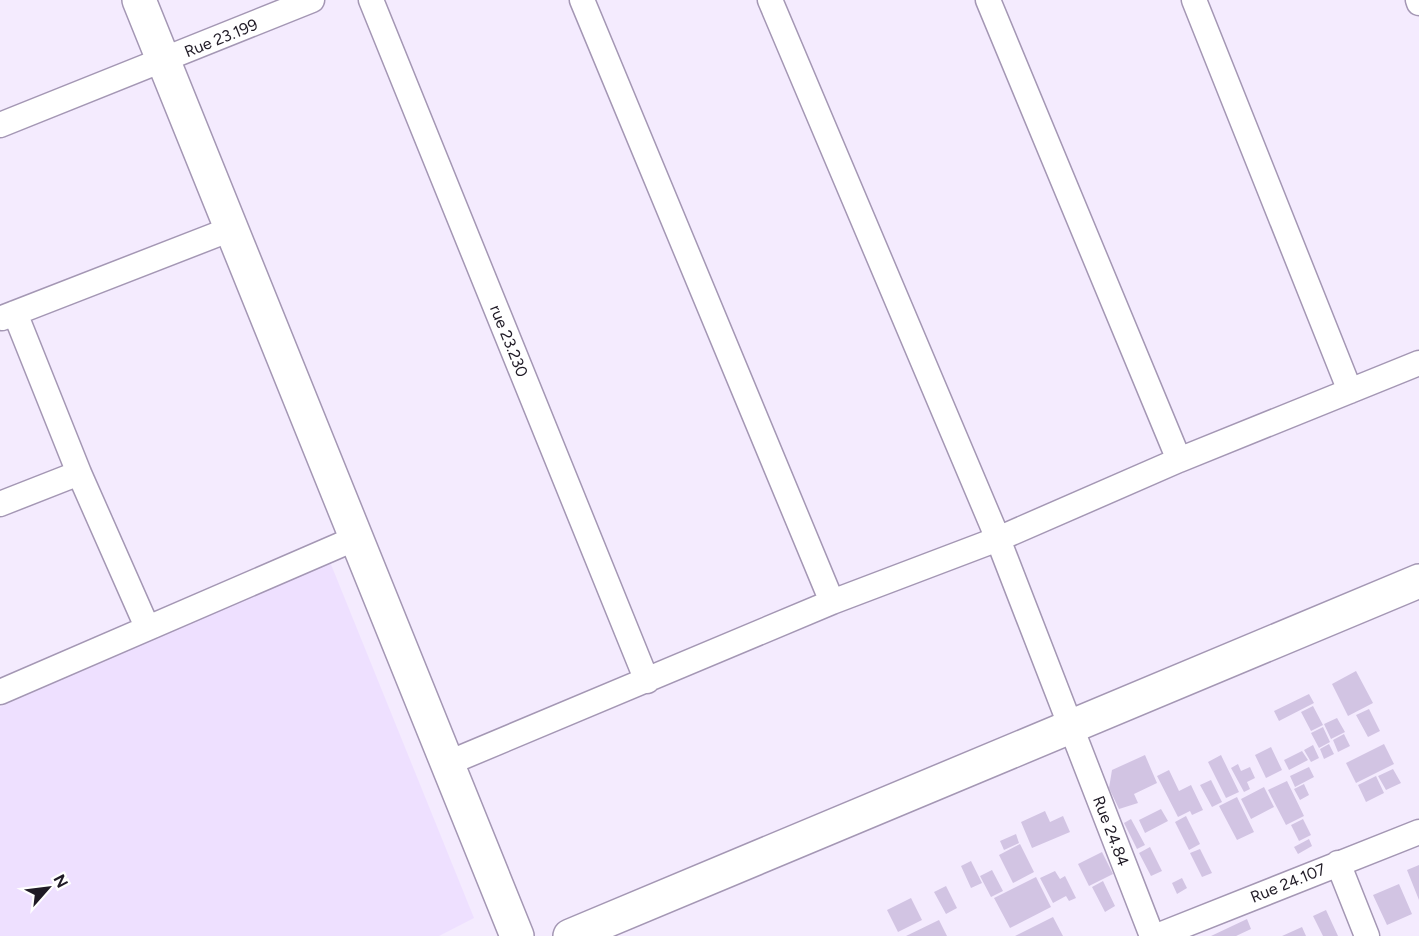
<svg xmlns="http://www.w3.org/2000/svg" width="1419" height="936" font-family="Figtree,sans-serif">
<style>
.built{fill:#eee0ff}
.building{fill:#d2c4e3}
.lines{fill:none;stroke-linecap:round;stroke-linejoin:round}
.street-casing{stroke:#a497b4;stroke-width:27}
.secondary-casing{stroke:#a497b4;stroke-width:36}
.street{stroke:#fff;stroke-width:24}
.secondary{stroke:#fff;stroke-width:33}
.labels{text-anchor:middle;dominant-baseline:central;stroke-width:4.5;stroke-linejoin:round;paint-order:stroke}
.street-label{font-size:16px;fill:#1f1a25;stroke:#fff}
</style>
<rect width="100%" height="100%" fill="#f4ebfe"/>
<path class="built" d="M 330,562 L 474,918 L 439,936 L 0,936 L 0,707 Z"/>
<path class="building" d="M 1356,671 L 1373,703 L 1348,716 L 1332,684 Z
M 1309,694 L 1314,703 L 1279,721 L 1274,711 Z
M 1313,706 L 1323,725 L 1311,731 L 1301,712 Z
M 1369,709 L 1380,731 L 1368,737 L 1356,715 Z
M 1337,718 L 1345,732 L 1331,739 L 1324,724 Z
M 1323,727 L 1330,742 L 1319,748 L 1311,733 Z
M 1344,734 L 1350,746 L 1338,752 L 1333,740 Z
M 1329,744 L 1334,754 L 1324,759 L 1320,749 Z
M 1384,744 L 1394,764 L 1356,783 L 1346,763 Z
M 1313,745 L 1319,758 L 1311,762 L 1304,750 Z
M 1271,747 L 1282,770 L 1266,778 L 1255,755 Z
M 1302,751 L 1308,760 L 1289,770 L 1284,760 Z
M 1145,755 L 1157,783 L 1134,794 L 1138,803 L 1119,809 L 1109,788 L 1112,770 Z
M 1221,755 L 1239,792 L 1226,798 L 1208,762 Z
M 1238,764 L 1241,771 L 1250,767 L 1255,778 L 1247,782 L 1250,789 L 1244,792 L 1231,768 Z
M 1309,767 L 1314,777 L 1295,787 L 1290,776 Z
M 1393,769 L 1401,783 L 1386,790 L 1378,776 Z
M 1169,770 L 1179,791 L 1191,785 L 1203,810 L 1192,815 L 1190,811 L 1178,817 L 1157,776 Z
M 1376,776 L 1384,793 L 1366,802 L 1358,785 Z
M 1211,780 L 1222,802 L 1212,807 L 1200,785 Z
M 1287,781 L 1304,816 L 1286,825 L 1268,790 Z
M 1304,784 L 1309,795 L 1300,800 L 1294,789 Z
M 1264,787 L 1274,807 L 1251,819 L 1241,799 Z
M 1237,797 L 1254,832 L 1237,840 L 1219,806 Z
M 1161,809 L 1168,821 L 1145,833 L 1139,820 Z
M 1045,811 L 1050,822 L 1063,816 L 1070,832 L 1032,848 L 1021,822 Z
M 1186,816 L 1200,844 L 1189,850 L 1175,822 Z
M 1131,819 L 1145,845 L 1137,849 L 1124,823 Z
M 1303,819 L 1311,835 L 1299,841 L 1291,825 Z
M 1016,834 L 1019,843 L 1004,850 L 1000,841 Z
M 1309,839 L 1312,846 L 1298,854 L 1294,847 Z
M 1020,844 L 1034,872 L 1013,883 L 999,855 Z
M 1150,847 L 1162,871 L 1151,876 L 1139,853 Z
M 1200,849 L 1212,873 L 1202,877 L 1190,853 Z
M 1102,852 L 1113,874 L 1089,886 L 1078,864 Z
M 971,861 L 982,883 L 971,888 L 961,866 Z
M 1419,865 L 1419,900 L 1407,870 Z
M 992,870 L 1003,891 L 991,897 L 980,876 Z
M 1055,871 L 1060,879 L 1065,876 L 1076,898 L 1069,901 L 1066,896 L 1053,903 L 1040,878 Z
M 1036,877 L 1051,907 L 1010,928 L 994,898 Z
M 1182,878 L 1187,888 L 1177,894 L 1172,883 Z
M 1103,881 L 1115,906 L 1105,912 L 1092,887 Z
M 1399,884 L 1412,914 L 1387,925 L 1373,895 Z
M 946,886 L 957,908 L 946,914 L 934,892 Z
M 911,898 L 922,920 L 898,932 L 887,910 Z
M 1326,910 L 1338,936 L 1323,936 L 1313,916 Z
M 1053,917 L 1063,936 L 1015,936 Z
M 1247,919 L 1251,929 L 1236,936 L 1211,936 Z
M 939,920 L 947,936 L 906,936 Z
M 1302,927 L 1306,936 L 1282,936 Z"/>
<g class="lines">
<defs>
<path id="street" d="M 371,0 L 647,681
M 582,0 L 832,602
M 770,0 L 998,539 L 1152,936
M 988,0 L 1179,460
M 1194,0 L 1350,391
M 1418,0 L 1419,3
M 0,125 L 312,0
M 15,313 L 79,473 L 147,627
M 2,318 L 231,229
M 0,504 L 79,473
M 0,692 L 354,539
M 446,764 L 832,602 L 998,539 L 1179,460 L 1419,363
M 1338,863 L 1367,936
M 1157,936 L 1419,832"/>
<path id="secondary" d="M 139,0 L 517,936
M 570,936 L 1419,581"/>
</defs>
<use href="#street" class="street-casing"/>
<use href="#secondary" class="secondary-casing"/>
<use href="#street" class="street"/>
<use href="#secondary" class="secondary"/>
</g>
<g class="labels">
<g class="street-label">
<text transform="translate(221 38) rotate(-22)">Rue 23.199</text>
<text transform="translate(509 341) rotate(68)">rue 23.230</text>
<text transform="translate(1111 831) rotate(69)">Rue 24.84</text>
<text transform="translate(1288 883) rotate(-22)">Rue 24.107</text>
</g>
</g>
<g transform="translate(48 888) rotate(62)" stroke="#ffffff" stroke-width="4.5" paint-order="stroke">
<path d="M0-4.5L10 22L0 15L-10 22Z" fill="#1f1a25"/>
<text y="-9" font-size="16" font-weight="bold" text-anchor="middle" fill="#1f1a25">N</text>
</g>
</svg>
